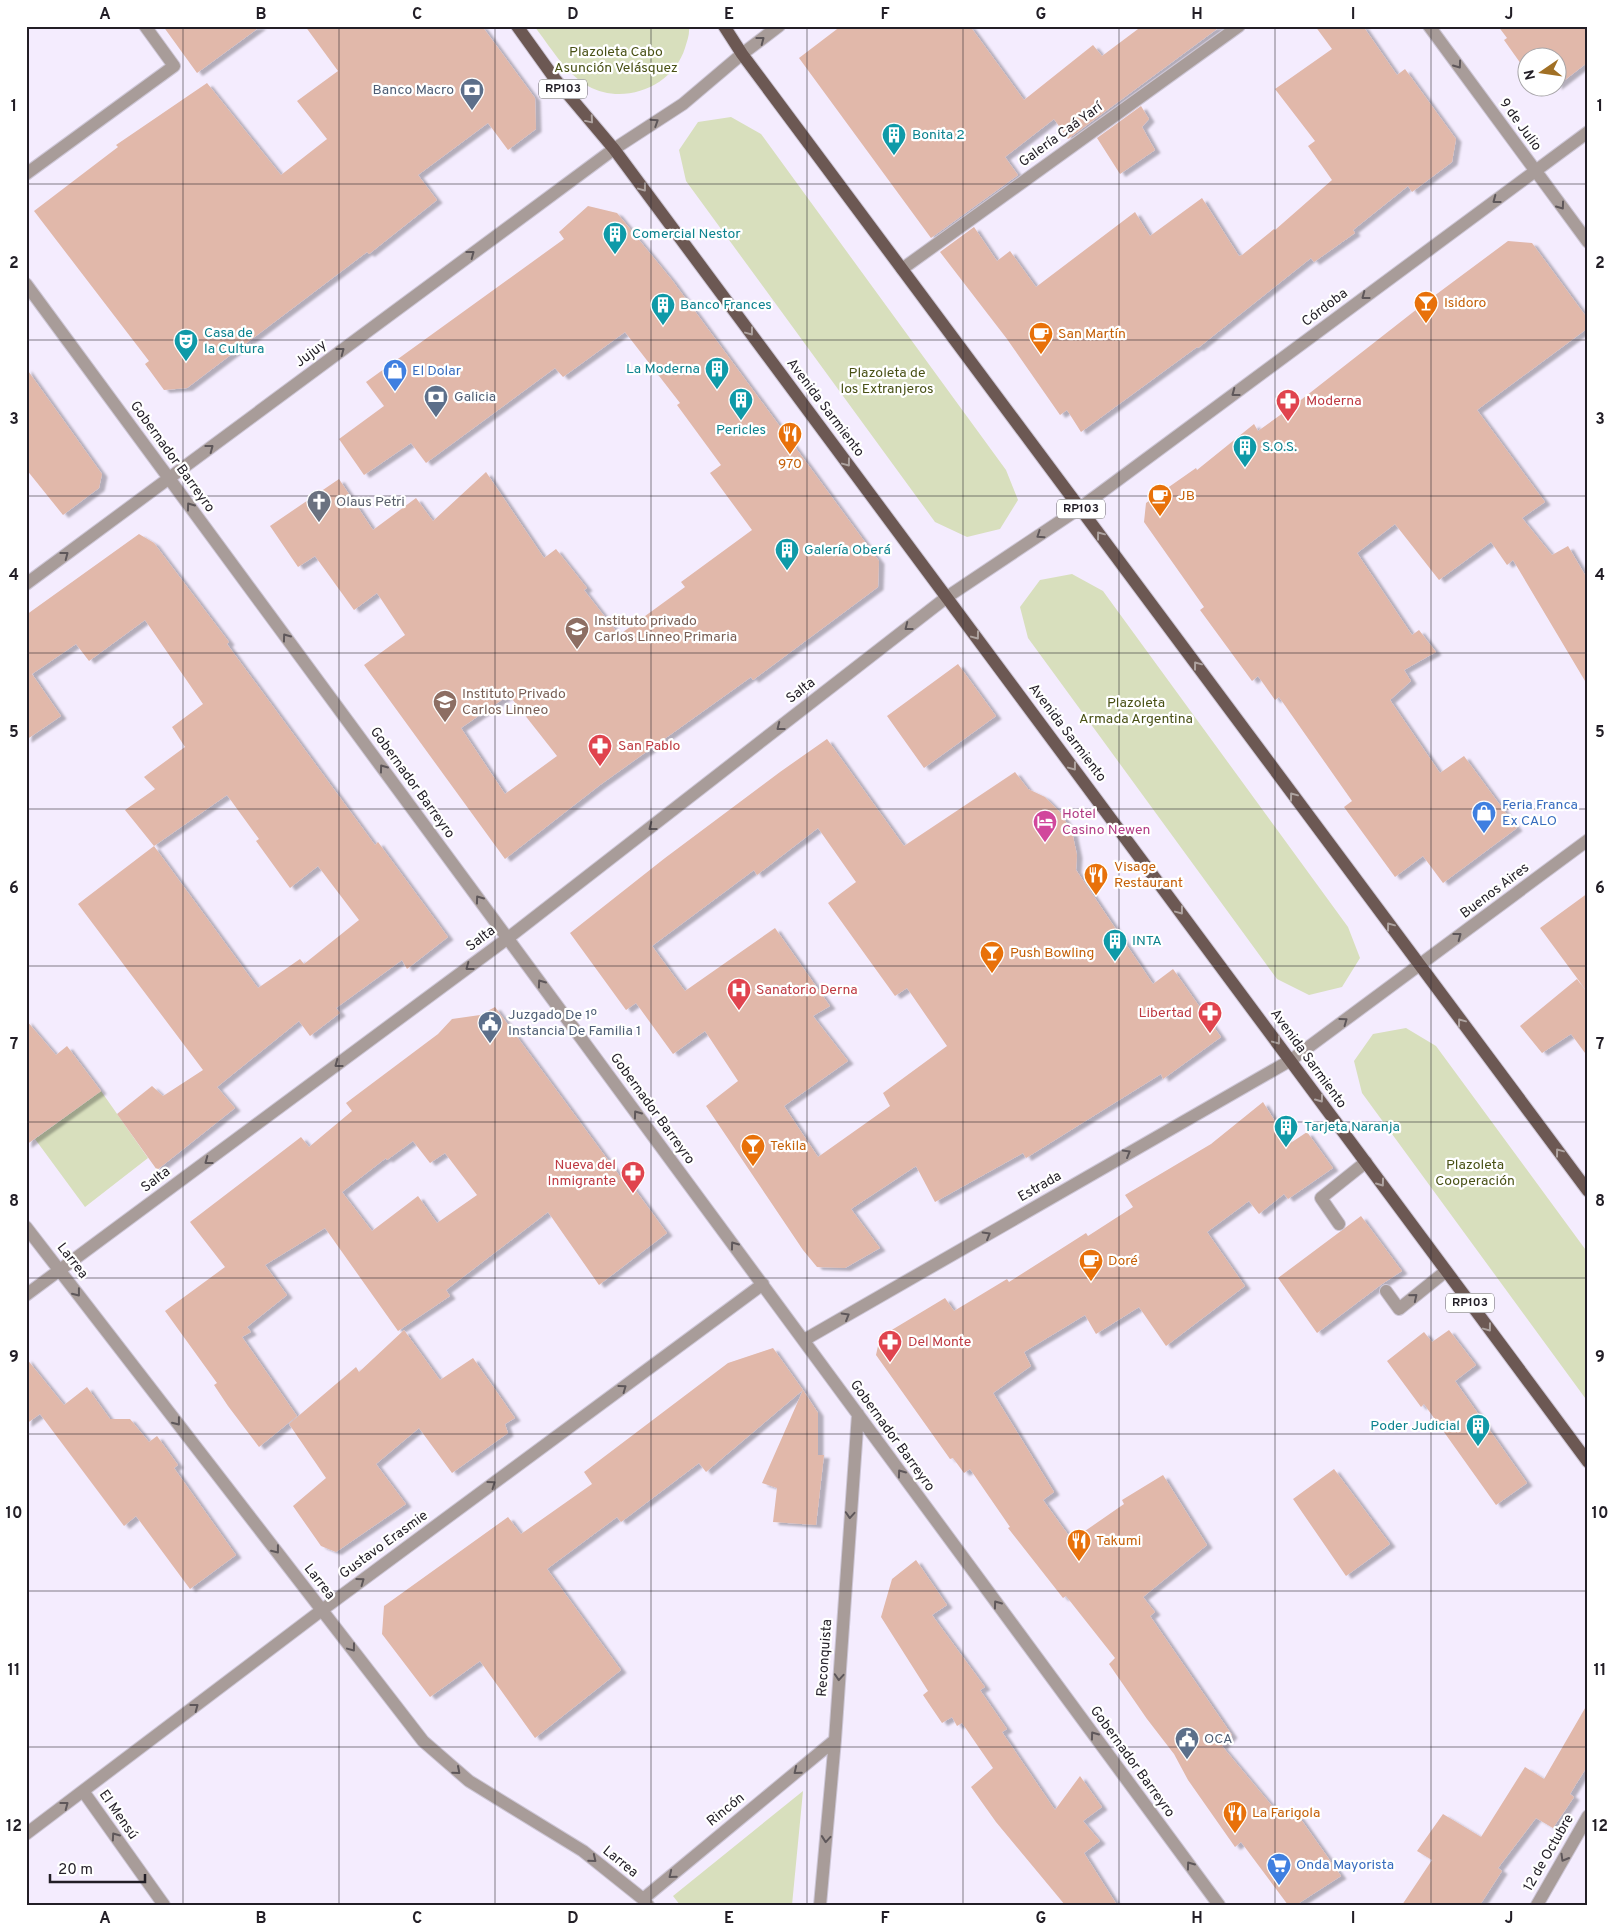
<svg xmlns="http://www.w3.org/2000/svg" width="1614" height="1931" font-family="Overpass,sans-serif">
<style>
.green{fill:#d8dfbd}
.building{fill:#e1b8aa;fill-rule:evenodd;filter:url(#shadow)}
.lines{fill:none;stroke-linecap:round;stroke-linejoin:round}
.service-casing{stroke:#cec7d7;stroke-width:14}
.pedestrian-casing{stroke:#cec7d7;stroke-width:14}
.minor-casing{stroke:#cec7d7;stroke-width:14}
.primary-casing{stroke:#cec7d7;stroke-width:14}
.service{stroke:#a89c99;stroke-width:12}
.pedestrian{stroke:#a89c99;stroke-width:12}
.minor{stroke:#a89c99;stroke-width:12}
.primary{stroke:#6c5853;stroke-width:12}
.oneway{stroke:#5e575a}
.oneway2{stroke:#aea3a0}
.grid{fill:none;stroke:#221e26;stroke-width:1;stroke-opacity:0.55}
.labels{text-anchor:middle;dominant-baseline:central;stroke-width:4.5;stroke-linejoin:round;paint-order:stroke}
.shield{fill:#fff;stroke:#646267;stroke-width:1}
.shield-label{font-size:12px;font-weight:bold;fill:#221e26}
.park-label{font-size:14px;fill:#495116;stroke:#fff}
.service-label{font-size:14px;fill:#4e5e75;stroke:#fff;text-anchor:start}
.street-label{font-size:14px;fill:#221e26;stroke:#fff}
.culture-label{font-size:14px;fill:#0d838f;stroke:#fff;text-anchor:start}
.food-label{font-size:14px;fill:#c56008;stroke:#fff;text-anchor:start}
.shop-label{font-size:14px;fill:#366cbe;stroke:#fff;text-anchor:start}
.health-label{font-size:14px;fill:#be3a42;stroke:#fff;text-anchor:start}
.worship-label{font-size:14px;fill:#5b616d;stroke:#fff;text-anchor:start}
.education-label{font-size:14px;fill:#785e54;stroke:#fff;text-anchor:start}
.hotel-label{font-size:14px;fill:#b23c85;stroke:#fff;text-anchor:start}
.neatline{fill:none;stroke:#221e26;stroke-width:2}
.grid-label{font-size:16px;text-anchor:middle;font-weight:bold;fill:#221e26}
</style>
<defs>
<filter id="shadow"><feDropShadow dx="5.5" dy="3" stdDeviation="1" flood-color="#0004"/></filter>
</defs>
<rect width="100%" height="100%" fill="#f4ecfe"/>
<path class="green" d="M 534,26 L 689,26 C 690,34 687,41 685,48 C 673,87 623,106 588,86 C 565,73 550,46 534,26 Z
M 731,117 L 761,134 L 1006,470 L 1018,500 L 1000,529 L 967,537 L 935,522 L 686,181 L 679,150 L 698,122 Z
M 1072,574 L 1103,591 L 1348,927 L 1360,958 L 1342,987 L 1309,995 L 1277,979 L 1028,638 L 1020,607 L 1040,580 Z
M 1406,1028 L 1436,1046 L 1588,1253 L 1588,1402 L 1362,1093 L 1354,1061 L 1373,1034 Z
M 101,1091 L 148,1158 L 85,1207 L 35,1139 Z
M 803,1791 L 792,1905 L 680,1905 L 673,1896 Z"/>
<path class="building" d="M 163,26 L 261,26 L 197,73 Z
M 305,26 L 482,26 L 535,98 L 536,129 L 508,150 L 488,123 L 418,175 L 437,200 L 369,254 L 367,252 L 187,388 L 164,390 L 145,364 L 149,361 L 34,211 L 118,147 L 116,145 L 207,83 L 281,175 L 327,139 L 297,101 L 338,71 Z
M 841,26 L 970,26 L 1024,100 L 1093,45 L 1102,56 L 1142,26 L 1221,26 L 1068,139 L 1054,119 L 1005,157 L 1018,175 L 931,238 L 799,58 Z
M 1315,26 L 1363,26 L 1397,75 L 1405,69 L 1456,139 L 1452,162 L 1412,192 L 1408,186 L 1353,230 L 1355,233 L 1314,262 L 1311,258 L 1198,348 L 1197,347 L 1081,432 L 1067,410 L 1060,415 L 1007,339 L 940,252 L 974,227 L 997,261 L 1010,251 L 1036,287 L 1135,212 L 1150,236 L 1202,198 L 1239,256 L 1242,255 L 1274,229 L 1275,230 L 1332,180 L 1308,146 L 1315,141 L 1275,89 L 1332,49 Z
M 1498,26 L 1588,26 L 1588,62 L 1556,87 L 1556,58 L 1526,58 L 1526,71 L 1504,40 L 1507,38 Z
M 1141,106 L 1149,119 L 1142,127 L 1155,150 L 1120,174 L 1097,138 Z
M 588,206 L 617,213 L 672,280 L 879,561 L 878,587 L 753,680 L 751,677 L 600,785 L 505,859 L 364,665 L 405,635 L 377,593 L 354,610 L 315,556 L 298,567 L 270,526 L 339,479 L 373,530 L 416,498 L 433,521 L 486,472 L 544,558 L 556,549 L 587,588 L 584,590 L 619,635 L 685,587 L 681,582 L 752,530 L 710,473 L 721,465 L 677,405 L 680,403 L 625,332 L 563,377 L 555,368 L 426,463 L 411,443 L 364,475 L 339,439 L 384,406 L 366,382 L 564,239 L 559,232 ZM 509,695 L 557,756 L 505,794 L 461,728 Z
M 1508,241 L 1532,243 L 1588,319 L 1588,328 L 1477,410 L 1545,502 L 1522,518 L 1552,555 L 1568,546 L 1588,580 L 1588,686 L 1513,560 L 1507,565 L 1491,542 L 1439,580 L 1395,524 L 1357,553 L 1412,635 L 1419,630 L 1436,652 L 1404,670 L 1411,681 L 1390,700 L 1440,773 L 1464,756 L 1517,828 L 1443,883 L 1423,856 L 1395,877 L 1344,807 L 1352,801 L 1279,697 L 1275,700 L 1258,676 L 1252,681 L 1200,610 L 1204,607 L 1144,522 L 1146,503 L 1196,468 L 1197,470 L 1254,424 L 1258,431 L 1297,403 L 1426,302 Z
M 26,368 L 102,474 L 99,488 L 63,515 L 26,469 Z
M 139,534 L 154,543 L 229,642 L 227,644 L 375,845 L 378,842 L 448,937 L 407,969 L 402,960 L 336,1008 L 340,1013 L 310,1036 L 299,1021 L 217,1087 L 235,1108 L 157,1170 L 117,1114 L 152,1086 L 163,1096 L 203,1070 L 78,904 L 154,846 L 125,810 L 155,789 L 144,777 L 185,747 L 172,727 L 203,704 L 145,620 L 89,661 L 76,644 L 32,674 L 61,716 L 26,740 L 26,615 ZM 227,795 L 259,839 L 256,841 L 290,888 L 318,866 L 359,920 L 304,964 L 300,959 L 258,988 L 154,846 Z
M 958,664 L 996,716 L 924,768 L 887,716 Z
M 827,739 L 904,846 L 1015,772 L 1028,789 L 1045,797 L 1060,812 L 1072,832 L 1077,855 L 1076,870 L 1153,984 L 1173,969 L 1221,1037 L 1163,1079 L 1161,1074 L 1026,1158 L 1023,1153 L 935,1202 L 916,1166 L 851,1209 L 880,1248 L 845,1268 L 817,1267 L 803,1250 L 706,1106 L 738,1081 L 705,1031 L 673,1054 L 636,1003 L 626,1010 L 570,933 L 665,858 L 780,772 ZM 818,828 L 856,882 L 828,903 L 895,996 L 907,988 L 947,1046 L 883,1093 L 890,1106 L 818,1157 L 784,1106 L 848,1061 L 813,1016 L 830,1006 L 775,928 L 685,991 L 652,946 L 754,870 L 757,875 Z
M 1588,893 L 1588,993 L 1540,928 Z
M 1577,979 L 1588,994 L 1588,1057 L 1571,1034 L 1542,1053 L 1520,1026 Z
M 495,1007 L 622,1179 L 625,1176 L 667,1233 L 599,1285 L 548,1212 L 446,1290 L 450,1296 L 398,1331 L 325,1228 L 265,1265 L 287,1295 L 247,1327 L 251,1332 L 242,1337 L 297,1416 L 259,1447 L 228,1406 L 214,1385 L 217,1383 L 165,1311 L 225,1267 L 190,1222 L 301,1137 L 309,1147 L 352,1111 L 346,1103 L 438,1034 L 452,1019 L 480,1015 ZM 413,1141 L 430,1163 L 445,1153 L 477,1195 L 437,1223 L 418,1196 L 372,1231 L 342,1192 L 386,1158 L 387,1160 Z
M 26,1020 L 56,1055 L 67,1046 L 101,1091 L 26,1145 Z
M 1263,1102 L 1289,1144 L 1307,1132 L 1333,1168 L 1288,1199 L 1284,1194 L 1259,1214 L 1249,1201 L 1207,1232 L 1245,1286 L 1166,1346 L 1139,1307 L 1096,1334 L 1085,1315 L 1024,1352 L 1031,1366 L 993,1393 L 1054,1492 L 1043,1500 L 1072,1540 L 1124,1504 L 1122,1500 L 1163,1475 L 1207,1545 L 1143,1597 L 1155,1612 L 1150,1616 L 1232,1735 L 1222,1746 L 1283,1819 L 1295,1811 L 1341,1876 L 1296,1905 L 1288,1905 L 1241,1842 L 1235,1847 L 1188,1780 L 1174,1754 L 1147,1719 L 1109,1664 L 1115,1658 L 1066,1596 L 1063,1598 L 1008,1528 L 1010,1527 L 970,1469 L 964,1473 L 953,1458 L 950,1459 L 876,1355 L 880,1337 L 945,1298 L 954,1311 L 1007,1279 L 1009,1282 L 1086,1233 L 1088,1236 L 1133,1207 L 1125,1195 L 1211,1144 Z
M 1361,1216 L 1402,1271 L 1382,1284 L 1317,1333 L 1278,1278 Z
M 404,1330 L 440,1380 L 473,1358 L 515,1418 L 505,1424 L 508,1433 L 452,1473 L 419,1428 L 376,1464 L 406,1504 L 336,1552 L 321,1546 L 293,1506 L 326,1478 L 289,1424 L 356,1367 L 359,1372 Z
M 1449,1330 L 1476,1365 L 1455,1381 L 1527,1483 L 1496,1505 L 1424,1404 L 1421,1407 L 1387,1361 L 1424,1332 L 1432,1342 Z
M 773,1348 L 803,1390 L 706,1472 L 699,1463 L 621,1522 L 617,1517 L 547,1569 L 621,1670 L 535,1738 L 480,1661 L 430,1697 L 382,1634 L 384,1606 L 508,1517 L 521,1534 L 592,1484 L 584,1472 L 728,1363 Z
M 26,1358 L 64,1405 L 87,1387 L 110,1419 L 130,1419 L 149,1442 L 157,1436 L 178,1465 L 174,1468 L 236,1555 L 190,1589 L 136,1516 L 124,1526 L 40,1414 L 26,1424 Z
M 803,1390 L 818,1413 L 818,1455 L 824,1455 L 816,1525 L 773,1522 L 777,1488 L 762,1483 Z
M 1334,1469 L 1390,1544 L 1346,1576 L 1293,1499 Z
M 916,1560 L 947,1605 L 932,1615 L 985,1687 L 980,1690 L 1007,1729 L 1002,1732 L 1055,1810 L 1080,1776 L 1102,1807 L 1083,1821 L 1100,1841 L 1084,1853 L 1117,1905 L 1065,1905 L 996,1822 L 971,1787 L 993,1768 L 962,1723 L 957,1726 L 952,1717 L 942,1723 L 923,1695 L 928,1691 L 881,1617 L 892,1579 Z
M 1588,1703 L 1588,1765 L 1570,1794 L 1574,1797 L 1553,1828 L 1536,1818 L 1498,1868 L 1502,1871 L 1480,1905 L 1402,1905 L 1432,1860 L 1417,1851 L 1443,1814 L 1481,1837 L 1525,1767 L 1544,1779 Z"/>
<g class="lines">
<defs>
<path id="service" d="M 26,174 L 174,66 L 145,26
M 1339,1224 L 1321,1198 L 1366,1162
M 1386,1291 L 1399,1309 L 1446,1271"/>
<path id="pedestrian" d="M 902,269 L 1239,26"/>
<path id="minor" d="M 1429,26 L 1588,242
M 26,284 L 1219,1905
M 26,584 L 614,149 L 683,104 L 742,54 L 779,26
M 26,1227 L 423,1741 L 469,1781 L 583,1851 L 643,1899
M 26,1295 L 508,938 L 947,597 L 1080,508 L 1588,132
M 804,1340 L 1291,1060 L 1588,840
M 83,1791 L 164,1905
M 26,1834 L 322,1610 L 763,1284
M 648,1905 L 643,1899 L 835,1740
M 820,1905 L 835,1740 L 858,1414
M 1537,1905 L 1588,1816"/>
<path id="primary" d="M 517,26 L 555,79 L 614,149 L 1588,1462
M 724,26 L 742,54 L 1588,1191"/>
</defs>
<use href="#service" class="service-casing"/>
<use href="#pedestrian" class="pedestrian-casing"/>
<use href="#minor" class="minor-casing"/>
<use href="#primary" class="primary-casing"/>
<use href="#service" class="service"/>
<use href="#pedestrian" class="pedestrian"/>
<use href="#minor" class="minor"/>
<use href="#primary" class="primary"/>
</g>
<defs><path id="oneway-chevron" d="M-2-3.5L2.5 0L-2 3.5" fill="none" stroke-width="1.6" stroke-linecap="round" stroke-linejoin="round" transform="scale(1.25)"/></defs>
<g class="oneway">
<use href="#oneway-chevron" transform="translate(761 40) rotate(-37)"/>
<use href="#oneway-chevron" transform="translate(1458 65) rotate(54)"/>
<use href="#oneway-chevron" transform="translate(655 122) rotate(-33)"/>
<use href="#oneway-chevron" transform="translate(1496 200) rotate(143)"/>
<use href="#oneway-chevron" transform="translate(1561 206) rotate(54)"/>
<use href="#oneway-chevron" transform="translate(471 254) rotate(-37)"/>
<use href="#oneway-chevron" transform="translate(1365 296) rotate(143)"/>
<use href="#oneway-chevron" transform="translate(341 351) rotate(-37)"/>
<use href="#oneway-chevron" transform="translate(1235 393) rotate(143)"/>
<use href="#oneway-chevron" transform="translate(210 448) rotate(-37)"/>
<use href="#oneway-chevron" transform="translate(190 506) rotate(-126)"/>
<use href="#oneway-chevron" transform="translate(1040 535) rotate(146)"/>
<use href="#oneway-chevron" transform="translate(65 555) rotate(-37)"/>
<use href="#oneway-chevron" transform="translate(908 627) rotate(142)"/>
<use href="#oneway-chevron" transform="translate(286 637) rotate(-126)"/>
<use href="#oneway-chevron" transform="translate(780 727) rotate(142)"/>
<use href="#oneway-chevron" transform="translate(383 768) rotate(-126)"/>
<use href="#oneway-chevron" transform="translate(652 827) rotate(142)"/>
<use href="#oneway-chevron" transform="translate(479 899) rotate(-126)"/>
<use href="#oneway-chevron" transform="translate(1458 936) rotate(-37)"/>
<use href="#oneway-chevron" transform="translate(469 967) rotate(143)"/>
<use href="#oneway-chevron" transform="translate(541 983) rotate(-126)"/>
<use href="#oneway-chevron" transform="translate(1344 1021) rotate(-36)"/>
<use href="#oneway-chevron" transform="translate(338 1064) rotate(143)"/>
<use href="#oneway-chevron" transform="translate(637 1114) rotate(-126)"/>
<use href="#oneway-chevron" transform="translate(1127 1153) rotate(-30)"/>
<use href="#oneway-chevron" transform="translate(208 1161) rotate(143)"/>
<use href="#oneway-chevron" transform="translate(987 1235) rotate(-30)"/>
<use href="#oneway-chevron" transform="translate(734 1245) rotate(-126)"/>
<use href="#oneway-chevron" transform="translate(77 1293) rotate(52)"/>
<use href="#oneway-chevron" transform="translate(1414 1297) rotate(-39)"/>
<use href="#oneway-chevron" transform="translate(846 1316) rotate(-30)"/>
<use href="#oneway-chevron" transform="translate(623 1388) rotate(-36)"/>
<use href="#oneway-chevron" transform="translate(177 1422) rotate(52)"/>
<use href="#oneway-chevron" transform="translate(901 1473) rotate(-126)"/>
<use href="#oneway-chevron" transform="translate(492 1484) rotate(-36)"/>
<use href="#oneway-chevron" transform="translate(850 1515) rotate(94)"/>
<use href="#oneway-chevron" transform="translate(276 1550) rotate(52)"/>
<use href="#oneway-chevron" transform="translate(361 1581) rotate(-36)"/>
<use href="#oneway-chevron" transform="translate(997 1604) rotate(-126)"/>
<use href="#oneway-chevron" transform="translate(352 1648) rotate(53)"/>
<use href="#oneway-chevron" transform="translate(839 1677) rotate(94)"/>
<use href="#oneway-chevron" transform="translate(195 1707) rotate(-37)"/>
<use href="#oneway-chevron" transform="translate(1094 1735) rotate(-126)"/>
<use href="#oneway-chevron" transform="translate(457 1771) rotate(41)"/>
<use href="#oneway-chevron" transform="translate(797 1771) rotate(141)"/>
<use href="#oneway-chevron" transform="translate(65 1805) rotate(-37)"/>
<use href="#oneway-chevron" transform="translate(115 1836) rotate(-125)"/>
<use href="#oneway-chevron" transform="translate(826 1839) rotate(95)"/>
<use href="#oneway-chevron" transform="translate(1564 1858) rotate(120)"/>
<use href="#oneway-chevron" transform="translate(593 1859) rotate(39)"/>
<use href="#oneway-chevron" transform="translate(1190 1865) rotate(-126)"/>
<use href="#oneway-chevron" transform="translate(672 1875) rotate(141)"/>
</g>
<g class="oneway2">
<use href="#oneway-chevron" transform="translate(590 120) rotate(50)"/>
<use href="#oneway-chevron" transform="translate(643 188) rotate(53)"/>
<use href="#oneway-chevron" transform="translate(750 332) rotate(53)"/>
<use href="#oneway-chevron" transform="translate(847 463) rotate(53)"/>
<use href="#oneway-chevron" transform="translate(1100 535) rotate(-127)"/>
<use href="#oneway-chevron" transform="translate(976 636) rotate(53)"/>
<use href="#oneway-chevron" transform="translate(1197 665) rotate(-127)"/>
<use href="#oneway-chevron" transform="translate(1073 767) rotate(53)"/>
<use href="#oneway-chevron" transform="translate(1293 796) rotate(-127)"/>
<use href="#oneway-chevron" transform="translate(1180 911) rotate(53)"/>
<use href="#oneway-chevron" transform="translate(1390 926) rotate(-127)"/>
<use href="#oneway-chevron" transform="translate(1461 1022) rotate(-127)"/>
<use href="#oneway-chevron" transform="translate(1277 1041) rotate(53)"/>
<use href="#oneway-chevron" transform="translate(1320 1099) rotate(54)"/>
<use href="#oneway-chevron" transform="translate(1559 1152) rotate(-127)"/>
<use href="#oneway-chevron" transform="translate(1381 1183) rotate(54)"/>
<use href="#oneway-chevron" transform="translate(1488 1328) rotate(53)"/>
</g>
<path class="grid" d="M 183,26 L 183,1905M 339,26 L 339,1905M 495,26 L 495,1905M 651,26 L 651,1905M 807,26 L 807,1905M 963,26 L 963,1905M 1119,26 L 1119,1905M 1275,26 L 1275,1905M 1431,26 L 1431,1905M 26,184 L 1588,184M 26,340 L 1588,340M 26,496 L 1588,496M 26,653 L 1588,653M 26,809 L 1588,809M 26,966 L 1588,966M 26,1122 L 1588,1122M 26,1278 L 1588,1278M 26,1434 L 1588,1434M 26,1591 L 1588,1591M 26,1747 L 1588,1747"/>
<defs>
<symbol id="bank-pin" viewBox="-11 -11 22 30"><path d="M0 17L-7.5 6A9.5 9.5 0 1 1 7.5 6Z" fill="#5c6f8a" stroke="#fff"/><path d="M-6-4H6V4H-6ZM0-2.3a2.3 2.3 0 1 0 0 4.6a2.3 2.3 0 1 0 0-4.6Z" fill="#fff"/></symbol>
<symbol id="building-pin" viewBox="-11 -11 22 30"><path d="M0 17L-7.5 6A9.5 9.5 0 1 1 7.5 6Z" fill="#0f9aa8" stroke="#fff"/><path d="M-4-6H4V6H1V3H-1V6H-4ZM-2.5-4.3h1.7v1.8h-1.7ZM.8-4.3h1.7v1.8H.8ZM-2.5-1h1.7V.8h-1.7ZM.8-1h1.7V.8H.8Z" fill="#fff"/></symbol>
<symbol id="bar-pin" viewBox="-11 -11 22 30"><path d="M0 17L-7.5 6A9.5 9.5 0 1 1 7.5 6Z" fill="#e8710a" stroke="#fff"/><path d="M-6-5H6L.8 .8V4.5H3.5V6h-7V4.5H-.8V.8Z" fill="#fff"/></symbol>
<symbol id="cafe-pin" viewBox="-11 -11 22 30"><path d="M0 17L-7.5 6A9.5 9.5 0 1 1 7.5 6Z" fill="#e8710a" stroke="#fff"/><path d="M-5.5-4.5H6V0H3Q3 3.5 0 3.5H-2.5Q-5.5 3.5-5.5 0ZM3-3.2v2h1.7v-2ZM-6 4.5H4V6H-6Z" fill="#fff"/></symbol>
<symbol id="theatre-pin" viewBox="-11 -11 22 30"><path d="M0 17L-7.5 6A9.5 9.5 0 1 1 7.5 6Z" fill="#0f9aa8" stroke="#fff"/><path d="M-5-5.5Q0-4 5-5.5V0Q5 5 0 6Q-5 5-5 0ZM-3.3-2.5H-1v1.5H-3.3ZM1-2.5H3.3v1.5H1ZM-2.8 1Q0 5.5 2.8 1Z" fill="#fff"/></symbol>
<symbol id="shop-pin" viewBox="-11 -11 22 30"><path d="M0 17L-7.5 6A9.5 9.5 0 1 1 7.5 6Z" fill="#3f7fe0" stroke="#fff"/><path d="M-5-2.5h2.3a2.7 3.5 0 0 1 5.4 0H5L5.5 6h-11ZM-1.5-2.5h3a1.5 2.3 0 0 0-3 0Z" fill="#fff"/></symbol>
<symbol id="pharmacy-pin" viewBox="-11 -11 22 30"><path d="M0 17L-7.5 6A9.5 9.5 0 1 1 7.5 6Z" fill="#e0444e" stroke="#fff"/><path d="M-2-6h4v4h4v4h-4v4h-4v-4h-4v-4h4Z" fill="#fff"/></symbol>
<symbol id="restaurant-pin" viewBox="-11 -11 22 30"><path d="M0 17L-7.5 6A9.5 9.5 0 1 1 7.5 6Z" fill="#e8710a" stroke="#fff"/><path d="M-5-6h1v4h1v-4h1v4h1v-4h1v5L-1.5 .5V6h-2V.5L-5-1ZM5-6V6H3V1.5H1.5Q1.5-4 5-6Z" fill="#fff"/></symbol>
<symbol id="church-pin" viewBox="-11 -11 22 30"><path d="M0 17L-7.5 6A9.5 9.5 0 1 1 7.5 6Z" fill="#6b7280" stroke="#fff"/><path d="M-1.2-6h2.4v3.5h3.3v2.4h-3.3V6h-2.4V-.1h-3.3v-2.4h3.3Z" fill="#fff"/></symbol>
<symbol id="school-pin" viewBox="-11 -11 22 30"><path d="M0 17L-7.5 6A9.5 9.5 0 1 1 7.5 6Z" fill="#8d6e63" stroke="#fff"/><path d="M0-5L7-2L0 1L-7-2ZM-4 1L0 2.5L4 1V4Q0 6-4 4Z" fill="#fff"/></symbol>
<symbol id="university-pin" viewBox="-11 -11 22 30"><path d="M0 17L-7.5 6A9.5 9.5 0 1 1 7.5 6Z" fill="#8d6e63" stroke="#fff"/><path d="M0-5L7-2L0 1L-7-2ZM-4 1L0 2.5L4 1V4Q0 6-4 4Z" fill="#fff"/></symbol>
<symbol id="hotel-pin" viewBox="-11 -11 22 30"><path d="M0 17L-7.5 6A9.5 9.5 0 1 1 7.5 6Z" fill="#d1479c" stroke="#fff"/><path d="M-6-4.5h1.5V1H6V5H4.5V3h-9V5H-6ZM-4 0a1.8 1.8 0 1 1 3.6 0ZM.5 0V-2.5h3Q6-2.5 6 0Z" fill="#fff"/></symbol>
<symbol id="hospital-pin" viewBox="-11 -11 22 30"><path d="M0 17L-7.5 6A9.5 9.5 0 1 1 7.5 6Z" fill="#e0444e" stroke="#fff"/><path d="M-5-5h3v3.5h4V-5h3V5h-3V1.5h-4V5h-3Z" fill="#fff"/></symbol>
<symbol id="civic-pin" viewBox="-11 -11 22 30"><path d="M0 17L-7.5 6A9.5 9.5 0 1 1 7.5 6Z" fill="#5c6f8a" stroke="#fff"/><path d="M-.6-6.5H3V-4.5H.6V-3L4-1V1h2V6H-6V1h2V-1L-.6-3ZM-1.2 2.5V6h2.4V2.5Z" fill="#fff"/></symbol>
<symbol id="supermarket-pin" viewBox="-11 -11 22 30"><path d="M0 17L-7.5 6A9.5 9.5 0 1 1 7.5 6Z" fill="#3f7fe0" stroke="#fff"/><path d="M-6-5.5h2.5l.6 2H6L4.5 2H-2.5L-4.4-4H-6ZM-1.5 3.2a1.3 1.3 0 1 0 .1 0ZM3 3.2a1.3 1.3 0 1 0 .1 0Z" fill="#fff"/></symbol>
</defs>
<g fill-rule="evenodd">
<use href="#bank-pin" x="458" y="76" width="28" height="38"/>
<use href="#building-pin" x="880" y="121" width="28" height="38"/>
<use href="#building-pin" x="601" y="220" width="28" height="38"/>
<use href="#bar-pin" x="1412" y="289" width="28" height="38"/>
<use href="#building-pin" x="649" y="291" width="28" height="38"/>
<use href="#cafe-pin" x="1027" y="320" width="28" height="38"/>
<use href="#theatre-pin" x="172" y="327" width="28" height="38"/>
<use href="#building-pin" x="703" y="355" width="28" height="38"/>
<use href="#shop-pin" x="381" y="357" width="28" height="38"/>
<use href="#bank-pin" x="422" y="383" width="28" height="38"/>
<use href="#building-pin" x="727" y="386" width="28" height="38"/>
<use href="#pharmacy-pin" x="1274" y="387" width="28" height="38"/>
<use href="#restaurant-pin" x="776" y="420" width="28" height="38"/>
<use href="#building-pin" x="1231" y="433" width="28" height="38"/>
<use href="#cafe-pin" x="1146" y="482" width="28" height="38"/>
<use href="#church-pin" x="305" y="488" width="28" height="38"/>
<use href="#building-pin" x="773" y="536" width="28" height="38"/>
<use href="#school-pin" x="563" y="615" width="28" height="38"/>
<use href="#university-pin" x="431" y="688" width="28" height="38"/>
<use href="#pharmacy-pin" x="586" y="732" width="28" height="38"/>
<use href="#shop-pin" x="1470" y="799" width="28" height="38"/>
<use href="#hotel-pin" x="1031" y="808" width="28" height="38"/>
<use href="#restaurant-pin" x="1082" y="861" width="28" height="38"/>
<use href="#building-pin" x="1101" y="927" width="28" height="38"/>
<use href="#bar-pin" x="978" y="939" width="28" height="38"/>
<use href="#hospital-pin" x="725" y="976" width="28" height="38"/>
<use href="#pharmacy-pin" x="1196" y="999" width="28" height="38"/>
<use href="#civic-pin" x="476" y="1009" width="28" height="38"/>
<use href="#building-pin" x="1272" y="1113" width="28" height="38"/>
<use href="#bar-pin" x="739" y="1132" width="28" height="38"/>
<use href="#pharmacy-pin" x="619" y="1159" width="28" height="38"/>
<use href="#cafe-pin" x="1077" y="1247" width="28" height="38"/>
<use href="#pharmacy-pin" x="876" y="1328" width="28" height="38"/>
<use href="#building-pin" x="1464" y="1412" width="28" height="38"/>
<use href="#restaurant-pin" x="1065" y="1527" width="28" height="38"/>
<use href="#civic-pin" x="1173" y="1725" width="28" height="38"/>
<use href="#restaurant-pin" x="1221" y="1799" width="28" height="38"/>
<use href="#supermarket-pin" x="1265" y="1851" width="28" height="38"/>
</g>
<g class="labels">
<g class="shield">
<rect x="539" y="79.5" width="48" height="19" rx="4"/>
<rect x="1057" y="499.5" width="48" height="19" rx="4"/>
<rect x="1446" y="1293.5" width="48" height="19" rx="4"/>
</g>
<g class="shield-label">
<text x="563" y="89">RP103</text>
<text x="1081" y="509">RP103</text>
<text x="1470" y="1303">RP103</text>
</g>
<g class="park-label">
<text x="616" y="52">Plazoleta Cabo<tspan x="616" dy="16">Asunción Velásquez</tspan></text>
<text x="887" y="373">Plazoleta de<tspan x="887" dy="16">los Extranjeros</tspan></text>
<text x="1136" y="703">Plazoleta<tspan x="1136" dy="16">Armada Argentina</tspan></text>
<text x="1475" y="1165">Plazoleta<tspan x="1475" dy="16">Cooperación</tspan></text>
</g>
<g class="service-label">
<text x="454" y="90" text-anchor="end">Banco Macro</text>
<text x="454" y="397">Galicia</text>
<text x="508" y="1015">Juzgado De 1º<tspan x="508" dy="16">Instancia De Familia 1</tspan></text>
<text x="1204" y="1739">OCA</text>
</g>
<g class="street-label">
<text transform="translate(1520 125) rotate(54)">9 de Julio</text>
<text transform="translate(1061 135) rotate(-36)">Galería Caá Yarí</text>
<text transform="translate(1325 308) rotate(-37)">Córdoba</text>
<text transform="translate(311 354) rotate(-37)">Jujuy</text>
<text transform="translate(825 408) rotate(53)">Avenida Sarmiento</text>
<text transform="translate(172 457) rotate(54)">Gobernador Barreyro</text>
<text transform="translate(801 691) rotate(-38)">Salta</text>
<text transform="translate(1067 733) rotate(53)">Avenida Sarmiento</text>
<text transform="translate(412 783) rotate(54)">Gobernador Barreyro</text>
<text transform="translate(1495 891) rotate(-37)">Buenos Aires</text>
<text transform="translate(481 939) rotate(-37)">Salta</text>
<text transform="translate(1308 1059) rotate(54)">Avenida Sarmiento</text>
<text transform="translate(652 1109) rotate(54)">Gobernador Barreyro</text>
<text transform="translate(156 1180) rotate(-37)">Salta</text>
<text transform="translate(1040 1187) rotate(-30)">Estrada</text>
<text transform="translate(72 1261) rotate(52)">Larrea</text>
<text transform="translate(892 1436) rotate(54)">Gobernador Barreyro</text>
<text transform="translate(384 1545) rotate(-36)">Gustavo Erasmie</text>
<text transform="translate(319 1582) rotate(52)">Larrea</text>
<text transform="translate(825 1658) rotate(-86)">Reconquista</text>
<text transform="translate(1132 1762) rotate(54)">Gobernador Barreyro</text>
<text transform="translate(726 1810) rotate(-39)">Rincón</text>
<text transform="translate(118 1815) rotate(55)">El Mensú</text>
<text transform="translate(1549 1853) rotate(-60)">12 de Octubre</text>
<text transform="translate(620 1862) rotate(39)">Larrea</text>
</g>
<g class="culture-label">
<text x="912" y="135">Bonita 2</text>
<text x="632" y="234">Comercial Nestor</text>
<text x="680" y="305">Banco Frances</text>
<text x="204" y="333">Casa de<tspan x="204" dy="16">la Cultura</tspan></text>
<text x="700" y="369" text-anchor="end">La Moderna</text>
<text x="741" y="430" text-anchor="middle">Pericles</text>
<text x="1262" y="447">S.O.S.</text>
<text x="804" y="550">Galería Oberá</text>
<text x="1132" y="941">INTA</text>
<text x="1304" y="1127">Tarjeta Naranja</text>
<text x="1460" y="1426" text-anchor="end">Poder Judicial</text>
</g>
<g class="food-label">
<text x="1444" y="303">Isidoro</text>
<text x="1058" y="334">San Martín</text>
<text x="790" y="464" text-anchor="middle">970</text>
<text x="1178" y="496">JB</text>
<text x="1114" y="867">Visage<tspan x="1114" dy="16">Restaurant</tspan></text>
<text x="1010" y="953">Push Bowling</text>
<text x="770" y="1146">Tekila</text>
<text x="1108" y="1261">Doré</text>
<text x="1096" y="1541">Takumi</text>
<text x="1252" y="1813">La Farigola</text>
</g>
<g class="shop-label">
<text x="412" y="371">El Dolar</text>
<text x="1502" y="805">Feria Franca<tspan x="1502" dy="16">Ex CALO</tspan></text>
<text x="1296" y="1865">Onda Mayorista</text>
</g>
<g class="health-label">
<text x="1306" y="401">Moderna</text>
<text x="618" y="746">San Pablo</text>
<text x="756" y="990">Sanatorio Derna</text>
<text x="1192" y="1013" text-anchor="end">Libertad</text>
<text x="616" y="1165" text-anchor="end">Nueva del<tspan x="616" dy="16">Inmigrante</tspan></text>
<text x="908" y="1342">Del Monte</text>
</g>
<g class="worship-label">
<text x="336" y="502">Olaus Petri</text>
</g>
<g class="education-label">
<text x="594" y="621">Instituto privado<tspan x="594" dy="16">Carlos Linneo Primaria</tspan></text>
<text x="462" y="694">Instituto Privado<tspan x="462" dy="16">Carlos Linneo</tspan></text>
</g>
<g class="hotel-label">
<text x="1062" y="814">Hotel<tspan x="1062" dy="16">Casino Newen</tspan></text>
</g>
</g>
<rect width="1614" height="1931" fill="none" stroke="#ffffff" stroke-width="55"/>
<g transform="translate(1542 72) rotate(257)"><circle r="24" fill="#ffffff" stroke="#a7a5a8"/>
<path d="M0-4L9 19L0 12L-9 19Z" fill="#a17025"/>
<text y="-8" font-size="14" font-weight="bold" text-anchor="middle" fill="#221e26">N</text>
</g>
<path d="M50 1874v8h95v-8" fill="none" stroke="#221e26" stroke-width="2.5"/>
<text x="58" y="1874" font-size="15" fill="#221e26" stroke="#ffffff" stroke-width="4" paint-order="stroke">20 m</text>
<rect x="28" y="28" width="1558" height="1876" class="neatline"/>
<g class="grid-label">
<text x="105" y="19">A</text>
<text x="261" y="19">B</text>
<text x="417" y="19">C</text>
<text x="573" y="19">D</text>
<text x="729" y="19">E</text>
<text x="885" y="19">F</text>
<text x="1041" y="19">G</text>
<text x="1197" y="19">H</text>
<text x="1353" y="19">I</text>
<text x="1509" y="19">J</text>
<text x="14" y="111">1</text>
<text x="1600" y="111">1</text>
<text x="14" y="268">2</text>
<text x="1600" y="268">2</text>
<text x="14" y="424">3</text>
<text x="1600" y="424">3</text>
<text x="14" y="580">4</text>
<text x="1600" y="580">4</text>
<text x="14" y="737">5</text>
<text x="1600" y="737">5</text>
<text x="14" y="893">6</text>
<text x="1600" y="893">6</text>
<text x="14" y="1049">7</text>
<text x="1600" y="1049">7</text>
<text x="14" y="1206">8</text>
<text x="1600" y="1206">8</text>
<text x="14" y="1362">9</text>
<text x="1600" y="1362">9</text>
<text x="14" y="1518">10</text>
<text x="1600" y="1518">10</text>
<text x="14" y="1675">11</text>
<text x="1600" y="1675">11</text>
<text x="14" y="1831">12</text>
<text x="1600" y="1831">12</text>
<text x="105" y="1923">A</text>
<text x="261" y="1923">B</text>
<text x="417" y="1923">C</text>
<text x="573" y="1923">D</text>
<text x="729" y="1923">E</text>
<text x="885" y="1923">F</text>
<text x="1041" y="1923">G</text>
<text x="1197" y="1923">H</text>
<text x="1353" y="1923">I</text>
<text x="1509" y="1923">J</text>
</g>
</svg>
